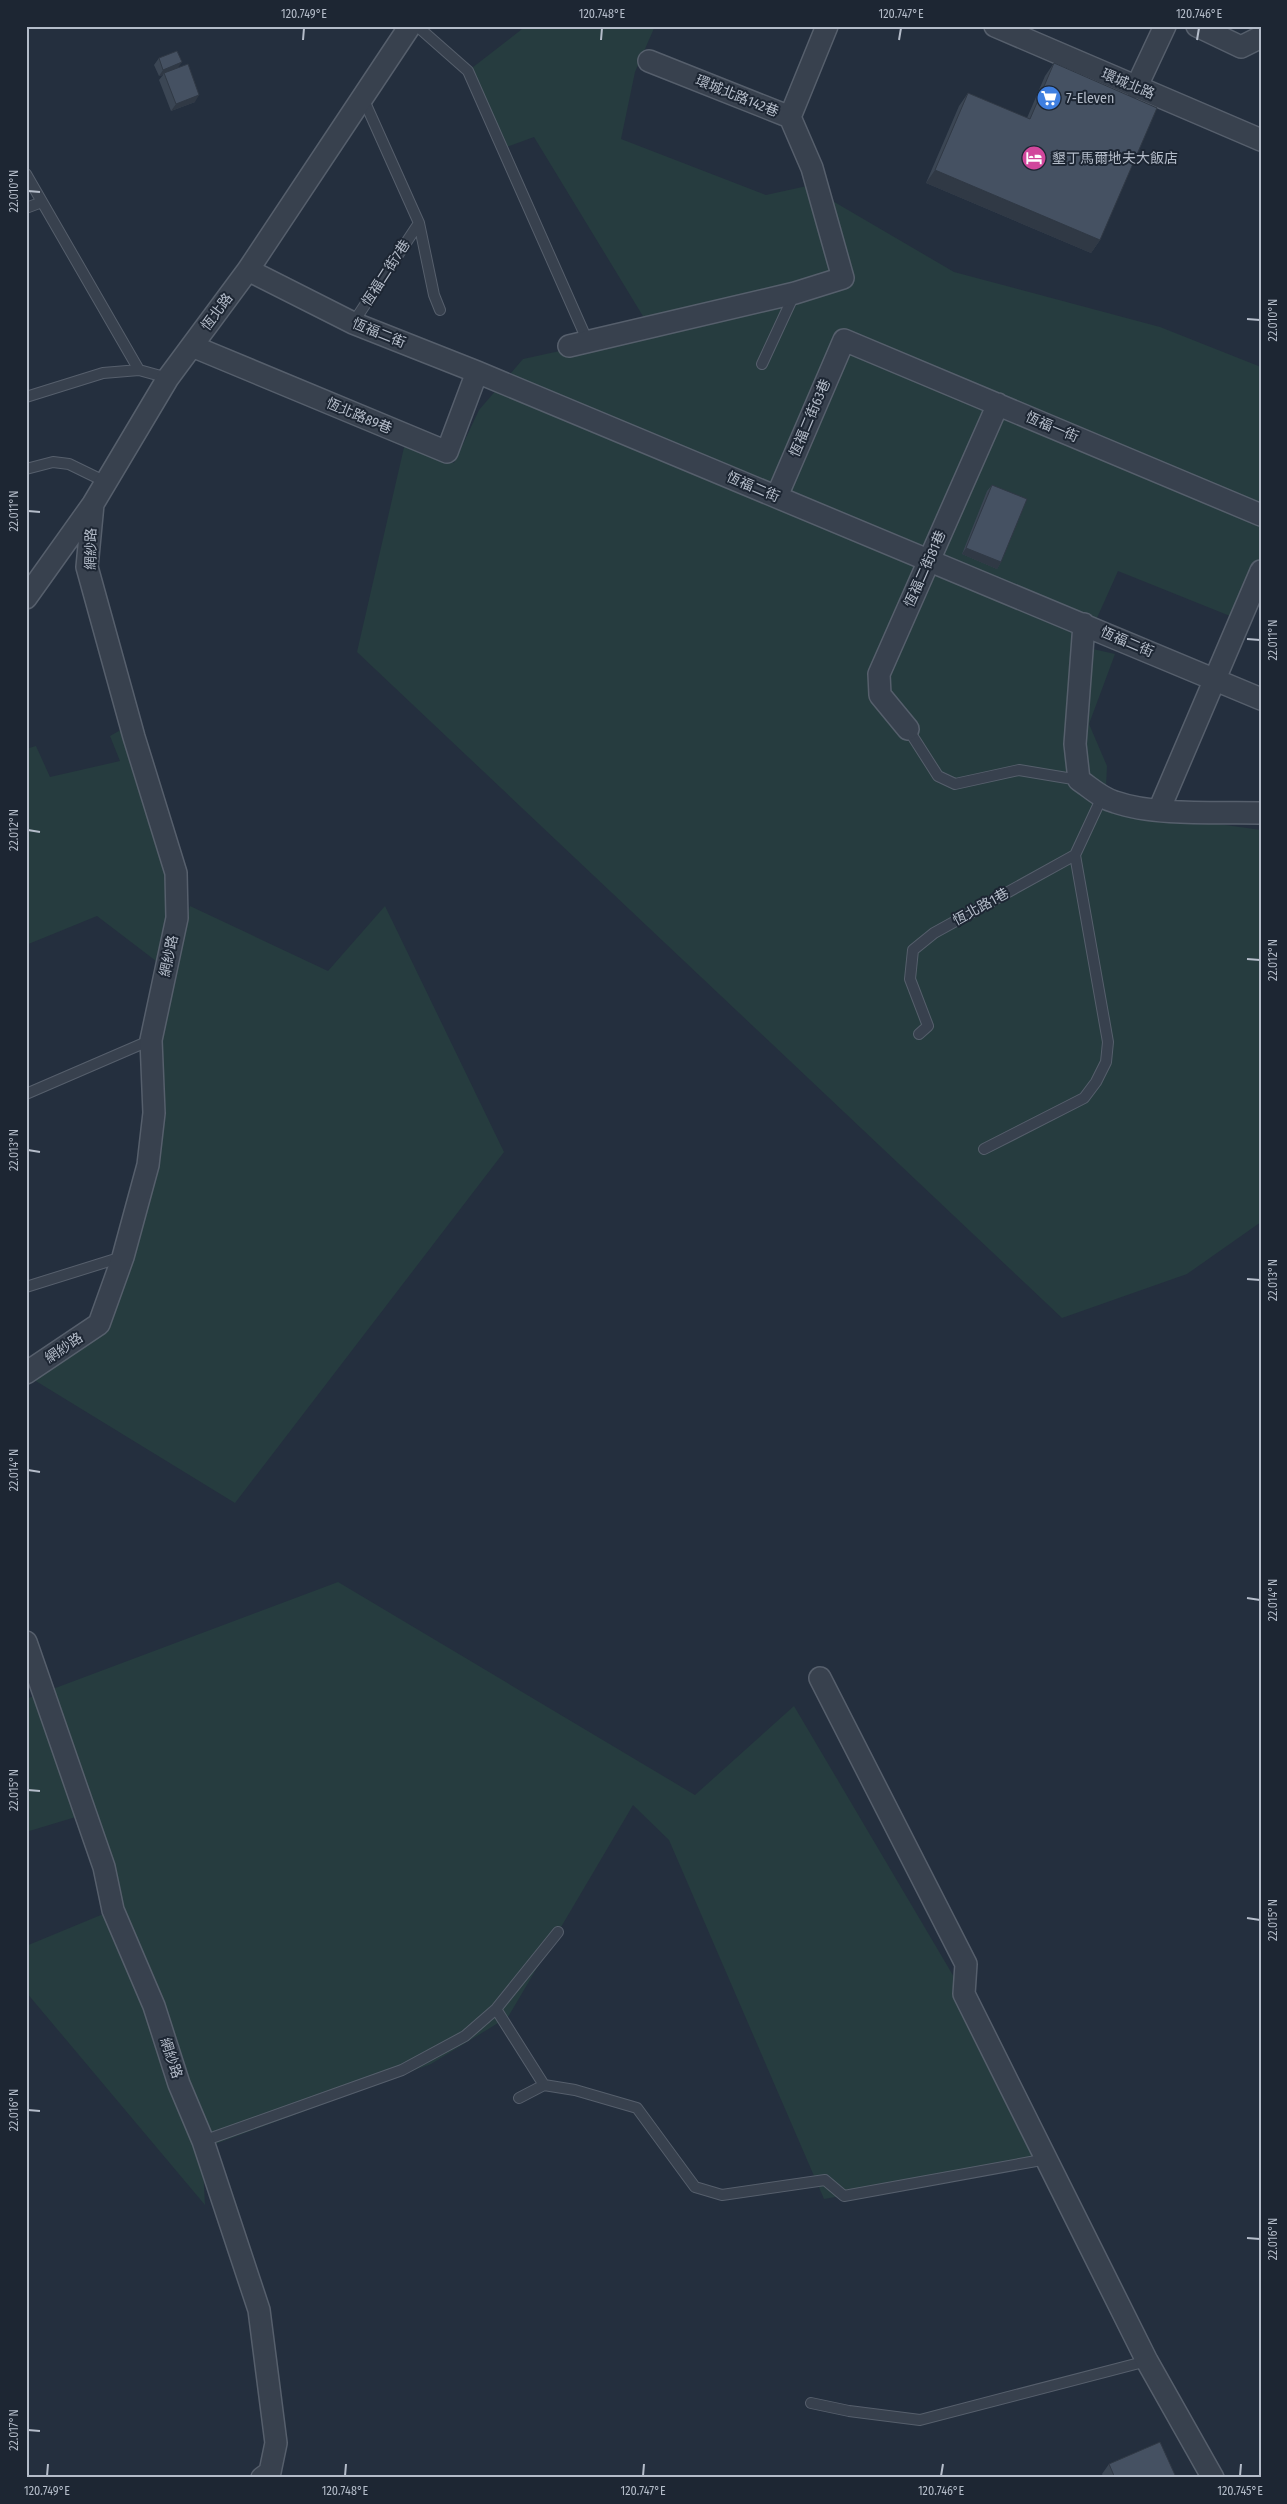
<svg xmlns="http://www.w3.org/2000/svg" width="1287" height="2504" font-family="'Fira Sans Condensed','Noto Sans TC',sans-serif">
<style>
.green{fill:#263c3f}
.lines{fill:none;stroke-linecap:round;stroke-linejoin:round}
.service-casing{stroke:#565f6c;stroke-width:12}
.minor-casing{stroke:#565f6c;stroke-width:24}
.service{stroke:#38414e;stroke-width:10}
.minor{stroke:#38414e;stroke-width:21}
.wall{fill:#3b4654}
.shaded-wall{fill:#303945}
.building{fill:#455162;stroke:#303945}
.ticks{fill:none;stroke:#b4bcc9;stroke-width:2}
.labels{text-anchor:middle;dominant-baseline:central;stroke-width:4;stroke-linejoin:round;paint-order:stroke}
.street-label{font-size:14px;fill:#b4bcc9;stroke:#1d2633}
.poi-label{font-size:14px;fill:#b4bcc9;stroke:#1d2633;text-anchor:start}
.neatline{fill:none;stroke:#b4bcc9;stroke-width:2}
.ticks-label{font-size:12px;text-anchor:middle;fill:#b4bcc9}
</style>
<rect width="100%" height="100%" fill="#242f3e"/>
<path class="green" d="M 526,26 L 655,26 L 635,72 L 621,139 L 766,195 L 807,186 L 954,272 L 1160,327 L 1261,367 L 1261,560 L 1235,618 L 1118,571 L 1084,647 L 1115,654 L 1089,724 L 1107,766 L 1105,808 L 1261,830 L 1261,1222 L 1187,1274 L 1062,1318 L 357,652 L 405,443 L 454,463 L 479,410 L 523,359 L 652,331 L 534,137 L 501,149 L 468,71 Z
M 126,727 L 166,857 L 165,927 L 156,961 L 97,916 L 26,945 L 26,749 L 36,746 L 50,777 L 120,761 L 110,736 Z
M 190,906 L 328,971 L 385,906 L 504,1152 L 235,1503 L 26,1375 L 99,1324 L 123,1257 L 153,1056 L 151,1040 Z
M 338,1582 L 695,1795 L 794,1706 L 964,1994 L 1047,2159 L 824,2199 L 669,1840 L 633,1805 L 508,2017 L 431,2064 L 202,2149 L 205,2205 L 26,1992 L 26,1946 L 113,1910 L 89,1813 L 26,1832 L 26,1699 Z"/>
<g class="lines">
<defs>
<path id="service" d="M 417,26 L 468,71 L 588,342
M 363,98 L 419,223 L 434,295 L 440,310
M 26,174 L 139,370
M 26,208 L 42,202
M 353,323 L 419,223
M 762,364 L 794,295
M 26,397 L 103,373 L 139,370 L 168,378
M 26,469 L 53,462 L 69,464 L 106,482
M 908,729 L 938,776 L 955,784 L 1019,770 L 1079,780
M 919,1034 L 928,1026 L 910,979 L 913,950 L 934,933 L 1075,855 L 1102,797
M 26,1094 L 151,1040
M 984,1149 L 1084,1098 L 1096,1082 L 1106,1062 L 1108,1042 L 1075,855
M 26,1287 L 122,1257
M 496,2009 L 544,2085 L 519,2098
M 544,2085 L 575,2090 L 637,2108 L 695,2187 L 722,2195 L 825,2180 L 844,2196 L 1047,2159
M 203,2141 L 402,2070 L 465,2036 L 496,2009 L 558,1932
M 811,2403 L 849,2411 L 920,2420 L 1147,2361"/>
<path id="minor" d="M 995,26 L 1261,140
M 1197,26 L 1241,47 L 1261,37
M 649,61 L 790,117 L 827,26
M 1136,88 L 1165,26
M 248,270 L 353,323 L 477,372 L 1261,699
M 192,346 L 447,452 L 477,372
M 569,346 L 795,293 L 843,278 L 812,168 L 790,117
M 777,496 L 844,340 L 1261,515
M 26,598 L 93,504 L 168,378 L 248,270 L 410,26
M 1084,624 L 1075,744 L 1079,780 C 1091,788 1101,798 1115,802 C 1155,816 1218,812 1261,813
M 908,729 L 880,695 L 879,674 L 998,404
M 1159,810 L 1261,571
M 26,1373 L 99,1324 L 123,1257 L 148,1165 L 154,1113 L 151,1040 L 177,918 L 176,873 L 134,737 L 87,567 L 93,504
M 26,1642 L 104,1867 L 113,1910 L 154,2006 L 179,2084 L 203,2141 L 259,2310 L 276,2443 L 270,2472 L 262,2478
M 820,1678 L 966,1964 L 964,1994 L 1147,2361 L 1213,2478"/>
</defs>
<use href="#service" class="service-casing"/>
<use href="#minor" class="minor-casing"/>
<use href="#service" class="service"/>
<use href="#minor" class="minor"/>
</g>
<path class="wall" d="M 159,58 L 178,68 L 195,102 L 171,111 L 159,80 L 163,75 L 159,76 L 154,65 Z
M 1054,63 L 1100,240 L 1091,253 L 926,183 L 959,106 L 968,93 L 1027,118 L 1045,76 Z
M 992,485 L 1001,562 L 997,569 L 962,554 L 987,491 Z
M 1109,2464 L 1175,2475 L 1172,2478 L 1104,2478 L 1102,2474 Z"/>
<path class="shaded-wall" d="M 182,62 L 177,69 L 164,73 L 163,75 L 159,76 L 163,70 Z
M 199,95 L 195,102 L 171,111 L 176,104 Z
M 935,170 L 1100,240 L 1091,253 L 926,183 Z
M 966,548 L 1001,562 L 997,569 L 962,554 Z"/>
<path class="building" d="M 177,51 L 182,62 L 163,70 L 159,58 Z
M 1054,63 L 1157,108 L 1100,240 L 935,170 L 968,93 L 1030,119 Z
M 188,64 L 199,95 L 176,104 L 164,73 Z
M 992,485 L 1027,499 L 1001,562 L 966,548 Z
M 1160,2442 L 1175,2475 L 1168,2478 L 1115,2478 L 1109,2464 Z"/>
<path class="ticks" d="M 303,40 L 304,28M 601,40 L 602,28M 899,40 L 901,28M 1197,40 L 1199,28M 28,191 L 40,192M 1247,319 L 1260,320M 28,511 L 40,512M 1247,639 L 1260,640M 28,830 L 40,832M 1247,959 L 1260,960M 28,1150 L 40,1152M 1247,1279 L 1260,1280M 28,1470 L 40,1472M 1247,1598 L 1260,1600M 28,1790 L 40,1791M 1247,1918 L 1260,1920M 28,2110 L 40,2111M 1247,2238 L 1260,2239M 28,2430 L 40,2431M 47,2476 L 48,2464M 345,2476 L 346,2464M 643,2476 L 644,2464M 941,2476 L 943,2464M 1240,2476 L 1241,2464"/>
<defs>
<symbol id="supermarket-disc" viewBox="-11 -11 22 22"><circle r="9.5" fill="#3f7fe0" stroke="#1d2633"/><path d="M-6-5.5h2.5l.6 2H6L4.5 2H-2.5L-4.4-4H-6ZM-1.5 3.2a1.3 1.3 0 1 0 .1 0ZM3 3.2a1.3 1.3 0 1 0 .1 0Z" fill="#fff"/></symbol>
<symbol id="hotel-disc" viewBox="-11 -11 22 22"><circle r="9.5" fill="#d1479c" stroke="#1d2633"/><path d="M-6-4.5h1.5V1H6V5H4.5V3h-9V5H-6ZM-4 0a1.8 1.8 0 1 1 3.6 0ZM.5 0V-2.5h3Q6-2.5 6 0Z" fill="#fff"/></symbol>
</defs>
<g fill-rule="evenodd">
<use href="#supermarket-disc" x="1035" y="84" width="28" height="28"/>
<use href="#hotel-disc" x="1020" y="144" width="28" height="28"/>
</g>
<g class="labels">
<g class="street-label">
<text transform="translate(1128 84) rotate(23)">環城北路</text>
<text transform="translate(737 96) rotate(22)">環城北路142巷</text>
<text transform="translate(386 273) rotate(-57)">恆福二街7巷</text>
<text transform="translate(217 312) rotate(-53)">恆北路</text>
<text transform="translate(379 333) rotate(22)">恆福二街</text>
<text transform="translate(359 416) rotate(23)">恆北路89巷</text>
<text transform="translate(810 418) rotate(-67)">恆福二街63巷</text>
<text transform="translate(1052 427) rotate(23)">恆福一街</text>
<text transform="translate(753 487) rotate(23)">恆福二街</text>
<text transform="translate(91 549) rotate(-89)">網紗路</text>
<text transform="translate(925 569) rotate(-66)">恆福二街81巷</text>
<text transform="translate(1127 642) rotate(23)">恆福二街</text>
<text transform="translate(981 907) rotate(-29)">恆北路1巷</text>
<text transform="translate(169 956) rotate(-78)">網紗路</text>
<text transform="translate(64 1348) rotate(-34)">網紗路</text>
<text transform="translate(171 2058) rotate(72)">網紗路</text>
</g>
<g class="poi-label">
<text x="1066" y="98">7-Eleven</text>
<text x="1052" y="158">墾丁馬爾地夫大飯店</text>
</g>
</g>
<rect width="1287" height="2504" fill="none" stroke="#1d2633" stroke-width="55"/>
<rect x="28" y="28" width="1232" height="2448" class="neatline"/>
<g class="ticks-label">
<text x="304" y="18">120.749°E</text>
<text x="602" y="18">120.748°E</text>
<text x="901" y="18">120.747°E</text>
<text x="1199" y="18">120.746°E</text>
<text transform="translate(14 191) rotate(-90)" y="4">22.010°N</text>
<text transform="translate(1273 320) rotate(-90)" y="4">22.010°N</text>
<text transform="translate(14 511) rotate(-90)" y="4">22.011°N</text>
<text transform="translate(1273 640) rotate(-90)" y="4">22.011°N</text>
<text transform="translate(14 830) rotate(-90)" y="4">22.012°N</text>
<text transform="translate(1273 960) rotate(-90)" y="4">22.012°N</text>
<text transform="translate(14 1150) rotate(-90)" y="4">22.013°N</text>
<text transform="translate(1273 1280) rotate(-90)" y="4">22.013°N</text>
<text transform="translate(14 1470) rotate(-90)" y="4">22.014°N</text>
<text transform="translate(1273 1600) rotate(-90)" y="4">22.014°N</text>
<text transform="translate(14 1790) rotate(-90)" y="4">22.015°N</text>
<text transform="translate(1273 1920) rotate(-90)" y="4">22.015°N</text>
<text transform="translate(14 2110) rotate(-90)" y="4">22.016°N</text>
<text transform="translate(1273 2239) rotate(-90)" y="4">22.016°N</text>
<text transform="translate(14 2430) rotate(-90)" y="4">22.017°N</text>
<text x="47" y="2495">120.749°E</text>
<text x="345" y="2495">120.748°E</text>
<text x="643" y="2495">120.747°E</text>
<text x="941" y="2495">120.746°E</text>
<text x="1240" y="2495">120.745°E</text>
</g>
</svg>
